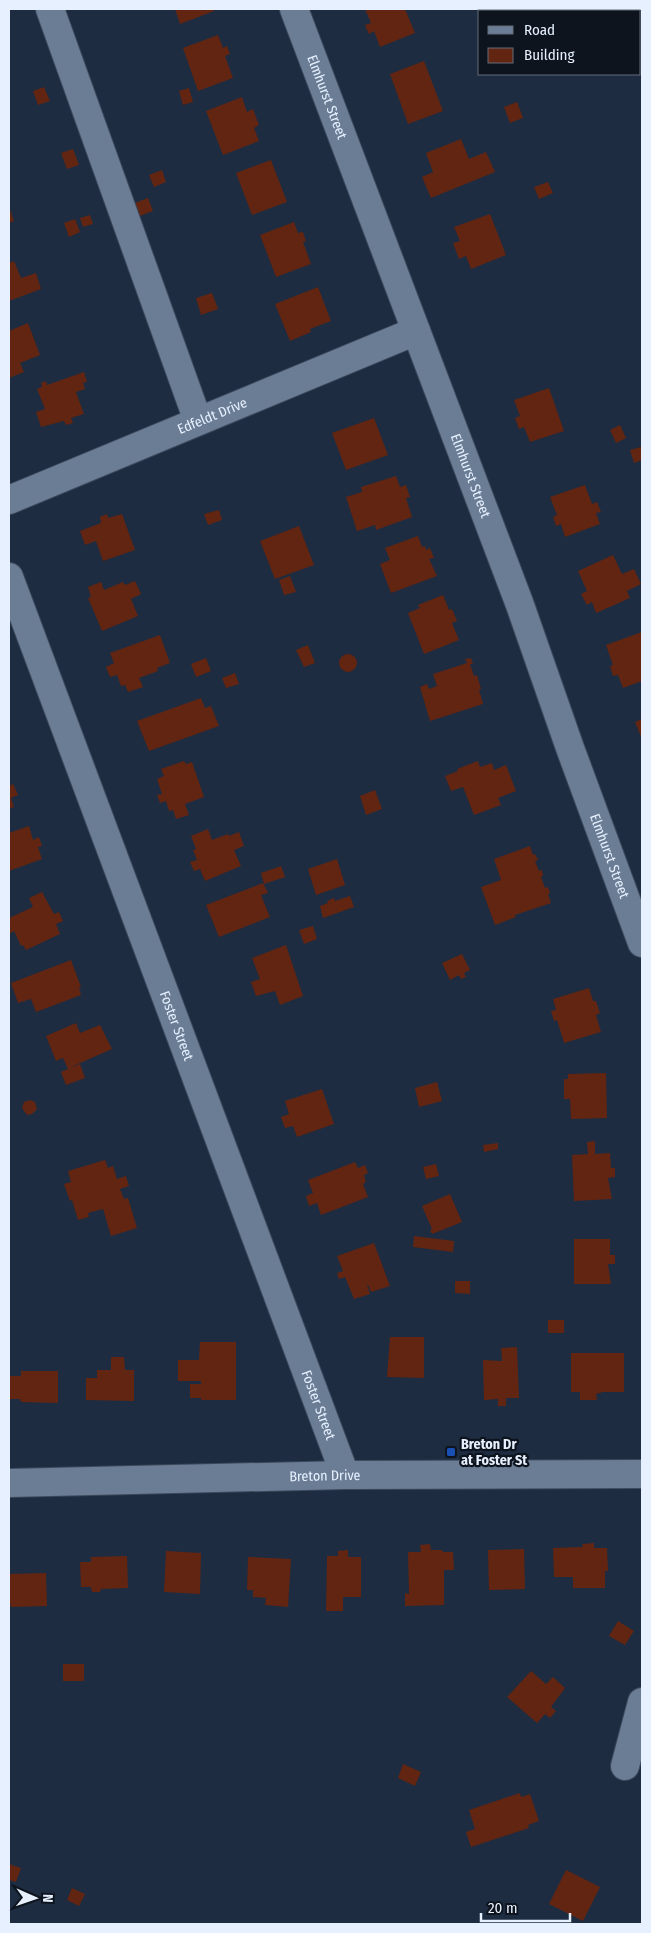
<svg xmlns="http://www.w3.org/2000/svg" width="651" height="1933" font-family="'Fira Sans Condensed',sans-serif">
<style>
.building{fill:#622512}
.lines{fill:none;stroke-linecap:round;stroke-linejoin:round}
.minor-casing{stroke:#3c495b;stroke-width:30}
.minor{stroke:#6b7d95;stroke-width:28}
.transit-dot{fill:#1a4fb4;stroke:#0d141e;stroke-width:2}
.labels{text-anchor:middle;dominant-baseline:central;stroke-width:4.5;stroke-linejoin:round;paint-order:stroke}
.street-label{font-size:14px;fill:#e6f0fe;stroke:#0d141e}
.poi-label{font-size:14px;font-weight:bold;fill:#e6f0fe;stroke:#0d141e;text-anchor:start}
</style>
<rect width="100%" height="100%" fill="#1d2c41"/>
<path class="building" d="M 175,9 L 213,9 L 214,11 L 180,24 Z
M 365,9 L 405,9 L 415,33 L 380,47 L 374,31 L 369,34 L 365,25 L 371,23 Z
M 218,35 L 223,48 L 227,46 L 230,54 L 225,56 L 233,78 L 198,91 L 183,48 Z
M 424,61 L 443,111 L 408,124 L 390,74 Z
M 44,87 L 50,101 L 38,105 L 33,91 Z
M 189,88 L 193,102 L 183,105 L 179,91 Z
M 242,97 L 247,112 L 253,109 L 259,125 L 254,128 L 259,141 L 223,155 L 206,111 Z
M 517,102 L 523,118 L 510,123 L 504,107 Z
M 461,139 L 469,159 L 486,152 L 495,172 L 431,198 L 422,177 L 433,172 L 426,153 Z
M 73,149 L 79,165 L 67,169 L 61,153 Z
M 271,160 L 287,202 L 252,215 L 236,173 Z
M 162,170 L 166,182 L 154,187 L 149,175 Z
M 548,182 L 553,193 L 539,199 L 534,187 Z
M 148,198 L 153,211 L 137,217 L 132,204 Z
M 9,207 L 14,221 L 9,223 Z
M 490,214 L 506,255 L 471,269 L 466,256 L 459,259 L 453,243 L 460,241 L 454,227 Z
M 90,215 L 93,224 L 83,227 L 80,218 Z
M 75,219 L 80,232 L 69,237 L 64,223 Z
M 294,222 L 298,233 L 303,232 L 306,241 L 303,242 L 311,264 L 276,277 L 260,235 Z
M 14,261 L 21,278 L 36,273 L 41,289 L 9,301 L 9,263 Z
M 318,287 L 331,321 L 310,329 L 311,332 L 290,341 L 275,304 Z
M 212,293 L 218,309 L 201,315 L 196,298 Z
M 28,323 L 40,355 L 20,363 L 24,372 L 9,378 L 9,331 Z
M 84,372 L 87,382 L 83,383 L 85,389 L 76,392 L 84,414 L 71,418 L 73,423 L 66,425 L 64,421 L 41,427 L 36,412 L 45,409 L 37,389 L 42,387 L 41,383 L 46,381 L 47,385 Z
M 549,388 L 564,431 L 530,442 L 524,427 L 519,429 L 515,418 L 520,416 L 514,400 Z
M 374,418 L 388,455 L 346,470 L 332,433 Z
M 620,425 L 626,438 L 616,443 L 610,430 Z
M 641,447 L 642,460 L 634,463 L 630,450 Z
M 396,476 L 400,487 L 406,485 L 410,497 L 406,498 L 412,517 L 376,530 L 375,525 L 357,531 L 346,497 L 362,492 L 361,487 Z
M 585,485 L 592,504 L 597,502 L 601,512 L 596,513 L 600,524 L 565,537 L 561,524 L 556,526 L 553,517 L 557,515 L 550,497 Z
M 219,510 L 222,520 L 208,525 L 204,514 Z
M 107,514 L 108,518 L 122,514 L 135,550 L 103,561 L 96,541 L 85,545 L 80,531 L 101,523 L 100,517 Z
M 299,526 L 314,565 L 275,579 L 260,541 Z
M 418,536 L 422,547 L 425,546 L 426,550 L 430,548 L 434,558 L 429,559 L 437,576 L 391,593 L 380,564 L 390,560 L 385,548 Z
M 613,555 L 622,574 L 634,569 L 641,584 L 627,591 L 630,598 L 596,613 L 592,602 L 587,605 L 581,594 L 587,591 L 578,571 Z
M 290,576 L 296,592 L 284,595 L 279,580 Z
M 135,581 L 141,594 L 131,599 L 138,616 L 102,631 L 88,598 L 91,597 L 88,587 L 101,582 L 104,590 L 123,582 L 125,585 Z
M 443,595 L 449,610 L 452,609 L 457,621 L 452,623 L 459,640 L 424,654 L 408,613 L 420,608 L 418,605 Z
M 642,632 L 642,681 L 623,688 L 618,675 L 613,676 L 610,666 L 613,665 L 606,645 Z
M 160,635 L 170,663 L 157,668 L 158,671 L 139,678 L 143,687 L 128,692 L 125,685 L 121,686 L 117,675 L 110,677 L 106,667 L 114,663 L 110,653 Z
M 308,645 L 315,663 L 304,667 L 296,650 Z
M339 663a9 9 0 1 1 18 0a9 9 0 1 1-18 0Z
M 206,658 L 211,671 L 196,677 L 191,664 Z
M 471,658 L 473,664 L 470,664 L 474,676 L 477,675 L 481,689 L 479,690 L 483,704 L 430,721 L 420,687 L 427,684 L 429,689 L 437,686 L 433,674 L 467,663 L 465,659 Z
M 235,673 L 239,684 L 226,688 L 222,678 Z
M 201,698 L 205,708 L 211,706 L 219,726 L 149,751 L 137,721 Z
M 642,719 L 642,739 L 635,722 Z
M 184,761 L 186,764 L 192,762 L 204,797 L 185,804 L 189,815 L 176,819 L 173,810 L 169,811 L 166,801 L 160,803 L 157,795 L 162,794 L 157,779 L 164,776 L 161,769 Z
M 478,761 L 480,767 L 492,763 L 494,770 L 506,765 L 516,791 L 498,798 L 501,805 L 474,815 L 463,787 L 451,791 L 445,776 L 458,771 L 457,769 Z
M 13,784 L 18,795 L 11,798 L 14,807 L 9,809 L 9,786 Z
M 375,790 L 382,809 L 366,815 L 360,796 Z
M 29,826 L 33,840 L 39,837 L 42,846 L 38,847 L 42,859 L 9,871 L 9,833 Z
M 208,829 L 212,840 L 228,834 L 229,836 L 239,832 L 244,846 L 234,850 L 241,866 L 205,881 L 200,869 L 194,871 L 190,862 L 197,860 L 193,850 L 196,849 L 191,836 Z
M 530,846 L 533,855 L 535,854 L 538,860 L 535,861 L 539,871 L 542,870 L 543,876 L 541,877 L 545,888 L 548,887 L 550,893 L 548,894 L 551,903 L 515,915 L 516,917 L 495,925 L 481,887 L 501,880 L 494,859 Z
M 337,859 L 345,885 L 316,895 L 308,869 Z
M 281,866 L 285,877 L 264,884 L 261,873 Z
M 263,883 L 268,893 L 261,895 L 270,917 L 219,937 L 206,905 Z
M 42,892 L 54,914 L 59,912 L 63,921 L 56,924 L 60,934 L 26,950 L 23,945 L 21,946 L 14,931 L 9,934 L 9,918 L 33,907 L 29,898 Z
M 350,896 L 354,907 L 323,918 L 320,906 L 328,903 L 327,901 L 334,898 L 335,901 Z
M 313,926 L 317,939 L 304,944 L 299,930 Z
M 286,945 L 303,996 L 280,1005 L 275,991 L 256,996 L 251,982 L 260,979 L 252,958 Z
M 462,954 L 470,970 L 464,973 L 466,977 L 461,979 L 459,975 L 450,980 L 442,963 Z
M 71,960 L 81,987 L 79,988 L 81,995 L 36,1012 L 31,999 L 18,1003 L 11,983 Z
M 589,988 L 593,1001 L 596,1001 L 600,1013 L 596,1015 L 601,1032 L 564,1043 L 557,1020 L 554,1021 L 551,1011 L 556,1010 L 553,999 Z
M 76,1023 L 80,1033 L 100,1025 L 112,1049 L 71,1067 L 80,1064 L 85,1078 L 66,1085 L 61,1072 L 68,1069 L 63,1058 L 56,1061 L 46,1036 Z
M 606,1073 L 607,1118 L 571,1119 L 570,1099 L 564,1099 L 564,1079 L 568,1079 L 568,1074 Z
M 437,1082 L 442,1101 L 419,1107 L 415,1088 Z
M 322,1089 L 334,1124 L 297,1137 L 293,1126 L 285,1128 L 281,1117 L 289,1114 L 285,1101 Z
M 30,1100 L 35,1102 L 37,1109 L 32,1114 L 27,1115 L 22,1108 L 24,1102 Z
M 595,1141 L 595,1154 L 610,1153 L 611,1168 L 615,1168 L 615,1177 L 608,1178 L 612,1199 L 574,1201 L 572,1155 L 588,1154 L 587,1142 Z
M 498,1143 L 498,1149 L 484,1152 L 483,1145 Z
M 105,1160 L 108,1168 L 113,1166 L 117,1179 L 126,1176 L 129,1186 L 120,1189 L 124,1199 L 128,1198 L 137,1228 L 111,1236 L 103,1209 L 88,1213 L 89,1217 L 78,1220 L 72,1200 L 70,1201 L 64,1184 L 71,1182 L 68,1171 Z
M 355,1162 L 358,1168 L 365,1165 L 368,1173 L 364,1175 L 366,1182 L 363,1184 L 368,1197 L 321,1215 L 317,1203 L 309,1206 L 306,1196 L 313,1193 L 308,1180 Z
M 436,1164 L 439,1176 L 426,1179 L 423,1167 Z
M 450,1194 L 462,1222 L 432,1234 L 430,1230 L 432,1229 L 422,1206 Z
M 414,1236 L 454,1241 L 453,1252 L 413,1247 Z
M 574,1239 L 610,1239 L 610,1255 L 615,1255 L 615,1264 L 608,1264 L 611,1284 L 574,1284 Z
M 374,1243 L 390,1286 L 371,1292 L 368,1285 L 367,1285 L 370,1294 L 354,1299 L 345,1277 L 339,1279 L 337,1273 L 343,1271 L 337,1256 Z
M 455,1281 L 470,1281 L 470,1294 L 455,1293 Z
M 548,1320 L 564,1320 L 564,1333 L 548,1333 Z
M 390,1337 L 424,1337 L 424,1378 L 387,1377 Z
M 200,1342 L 236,1342 L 236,1400 L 201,1400 L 201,1398 L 190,1398 L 190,1384 L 201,1384 L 201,1381 L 178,1381 L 178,1360 L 199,1360 Z
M 517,1347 L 519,1398 L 506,1398 L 506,1406 L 498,1406 L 498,1399 L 484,1400 L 483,1360 L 502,1361 L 501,1348 Z
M 571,1353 L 624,1353 L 624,1392 L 603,1392 L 596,1394 L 597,1400 L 580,1400 L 580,1392 L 571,1392 Z
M 111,1357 L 124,1357 L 125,1370 L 134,1370 L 134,1401 L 86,1400 L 86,1378 L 97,1378 L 97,1370 L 111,1370 Z
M 21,1371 L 58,1371 L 58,1403 L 21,1402 L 20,1399 L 10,1399 L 9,1376 L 21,1376 Z
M 594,1543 L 594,1548 L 607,1548 L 608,1571 L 605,1571 L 605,1588 L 573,1588 L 573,1577 L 554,1577 L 553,1548 L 583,1547 L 582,1544 Z
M 430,1544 L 431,1550 L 442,1550 L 443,1552 L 453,1552 L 454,1570 L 444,1570 L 444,1605 L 405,1606 L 405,1593 L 409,1594 L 408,1552 L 421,1552 L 420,1545 Z
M 524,1549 L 525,1589 L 489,1590 L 488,1550 Z
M 348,1550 L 348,1557 L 361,1557 L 361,1597 L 343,1597 L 343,1611 L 326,1611 L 327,1556 L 338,1556 L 338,1551 Z
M 166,1551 L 201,1553 L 200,1594 L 164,1592 Z
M 127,1556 L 128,1588 L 101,1589 L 100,1592 L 92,1592 L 91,1587 L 81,1587 L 80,1562 L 91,1562 L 91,1557 Z
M 248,1557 L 291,1559 L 288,1607 L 265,1605 L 266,1598 L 253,1597 L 253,1590 L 247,1590 Z
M 46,1573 L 47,1606 L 11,1607 L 10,1603 L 9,1603 L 9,1574 Z
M 618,1621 L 634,1631 L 625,1645 L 609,1636 Z
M 63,1664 L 84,1664 L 84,1681 L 63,1681 Z
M 531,1671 L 546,1684 L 553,1677 L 565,1688 L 551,1707 L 556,1711 L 550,1718 L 545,1714 L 537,1723 L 507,1697 Z
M 403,1764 L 421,1772 L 415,1786 L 398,1778 Z
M 520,1793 L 521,1797 L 530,1794 L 539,1821 L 528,1825 L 529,1828 L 471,1847 L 466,1832 L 475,1829 L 469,1810 Z
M 9,1864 L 21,1868 L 16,1882 L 9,1880 Z
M 566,1870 L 600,1887 L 583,1921 L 549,1904 Z
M 72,1888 L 85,1894 L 79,1906 L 67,1900 Z"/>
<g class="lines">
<defs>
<g id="minor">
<path d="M 50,9 L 198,421"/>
<path id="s1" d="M 294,9 L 520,605 L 570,748 L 642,943"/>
<path id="s2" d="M 9,500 L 416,331"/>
<path id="s3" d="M 9,577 L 345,1475"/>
<path id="s4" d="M 9,1483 L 345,1475 L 642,1474"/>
<path d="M 625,1766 L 642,1702"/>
</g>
</defs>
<use href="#minor" class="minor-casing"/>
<use href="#minor" class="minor"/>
</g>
<rect class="transit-dot" x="446" y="1447" width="10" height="10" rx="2.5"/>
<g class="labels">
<g class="street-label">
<text stroke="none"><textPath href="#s1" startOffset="94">Elmhurst Street</textPath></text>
<text stroke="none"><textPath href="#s2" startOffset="220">Edfeldt Drive</textPath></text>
<text stroke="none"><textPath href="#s1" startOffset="499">Elmhurst Street</textPath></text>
<text stroke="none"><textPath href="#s1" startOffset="904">Elmhurst Street</textPath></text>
<text stroke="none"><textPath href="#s3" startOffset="479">Foster Street</textPath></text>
<text stroke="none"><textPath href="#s3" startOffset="884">Foster Street</textPath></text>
<text stroke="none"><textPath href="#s4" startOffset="316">Breton Drive</textPath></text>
</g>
<g class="poi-label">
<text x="461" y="1444">Breton Dr<tspan x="461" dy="16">at Foster St</tspan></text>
</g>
</g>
<rect width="651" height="1933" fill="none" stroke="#e6f0fe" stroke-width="20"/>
<rect x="478" y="10" width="162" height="65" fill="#0d141e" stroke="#646c78"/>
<rect x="488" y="26" width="25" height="8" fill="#6b7d95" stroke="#646c78"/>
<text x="524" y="35" font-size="15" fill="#e6f0fe">Road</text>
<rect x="488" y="48" width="25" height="15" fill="#622512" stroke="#646c78"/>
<text x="524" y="60" font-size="15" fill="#e6f0fe">Building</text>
<g transform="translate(35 1898) rotate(92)" stroke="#0d141e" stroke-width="4" paint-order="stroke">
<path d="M0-4L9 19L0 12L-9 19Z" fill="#e6f0fe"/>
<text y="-8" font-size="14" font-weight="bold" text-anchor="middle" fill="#e6f0fe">N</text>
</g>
<path d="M481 1913v8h89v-8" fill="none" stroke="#e6f0fe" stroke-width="2.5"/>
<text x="488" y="1913" font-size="15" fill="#e6f0fe" stroke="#0d141e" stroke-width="4" paint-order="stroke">20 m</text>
</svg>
